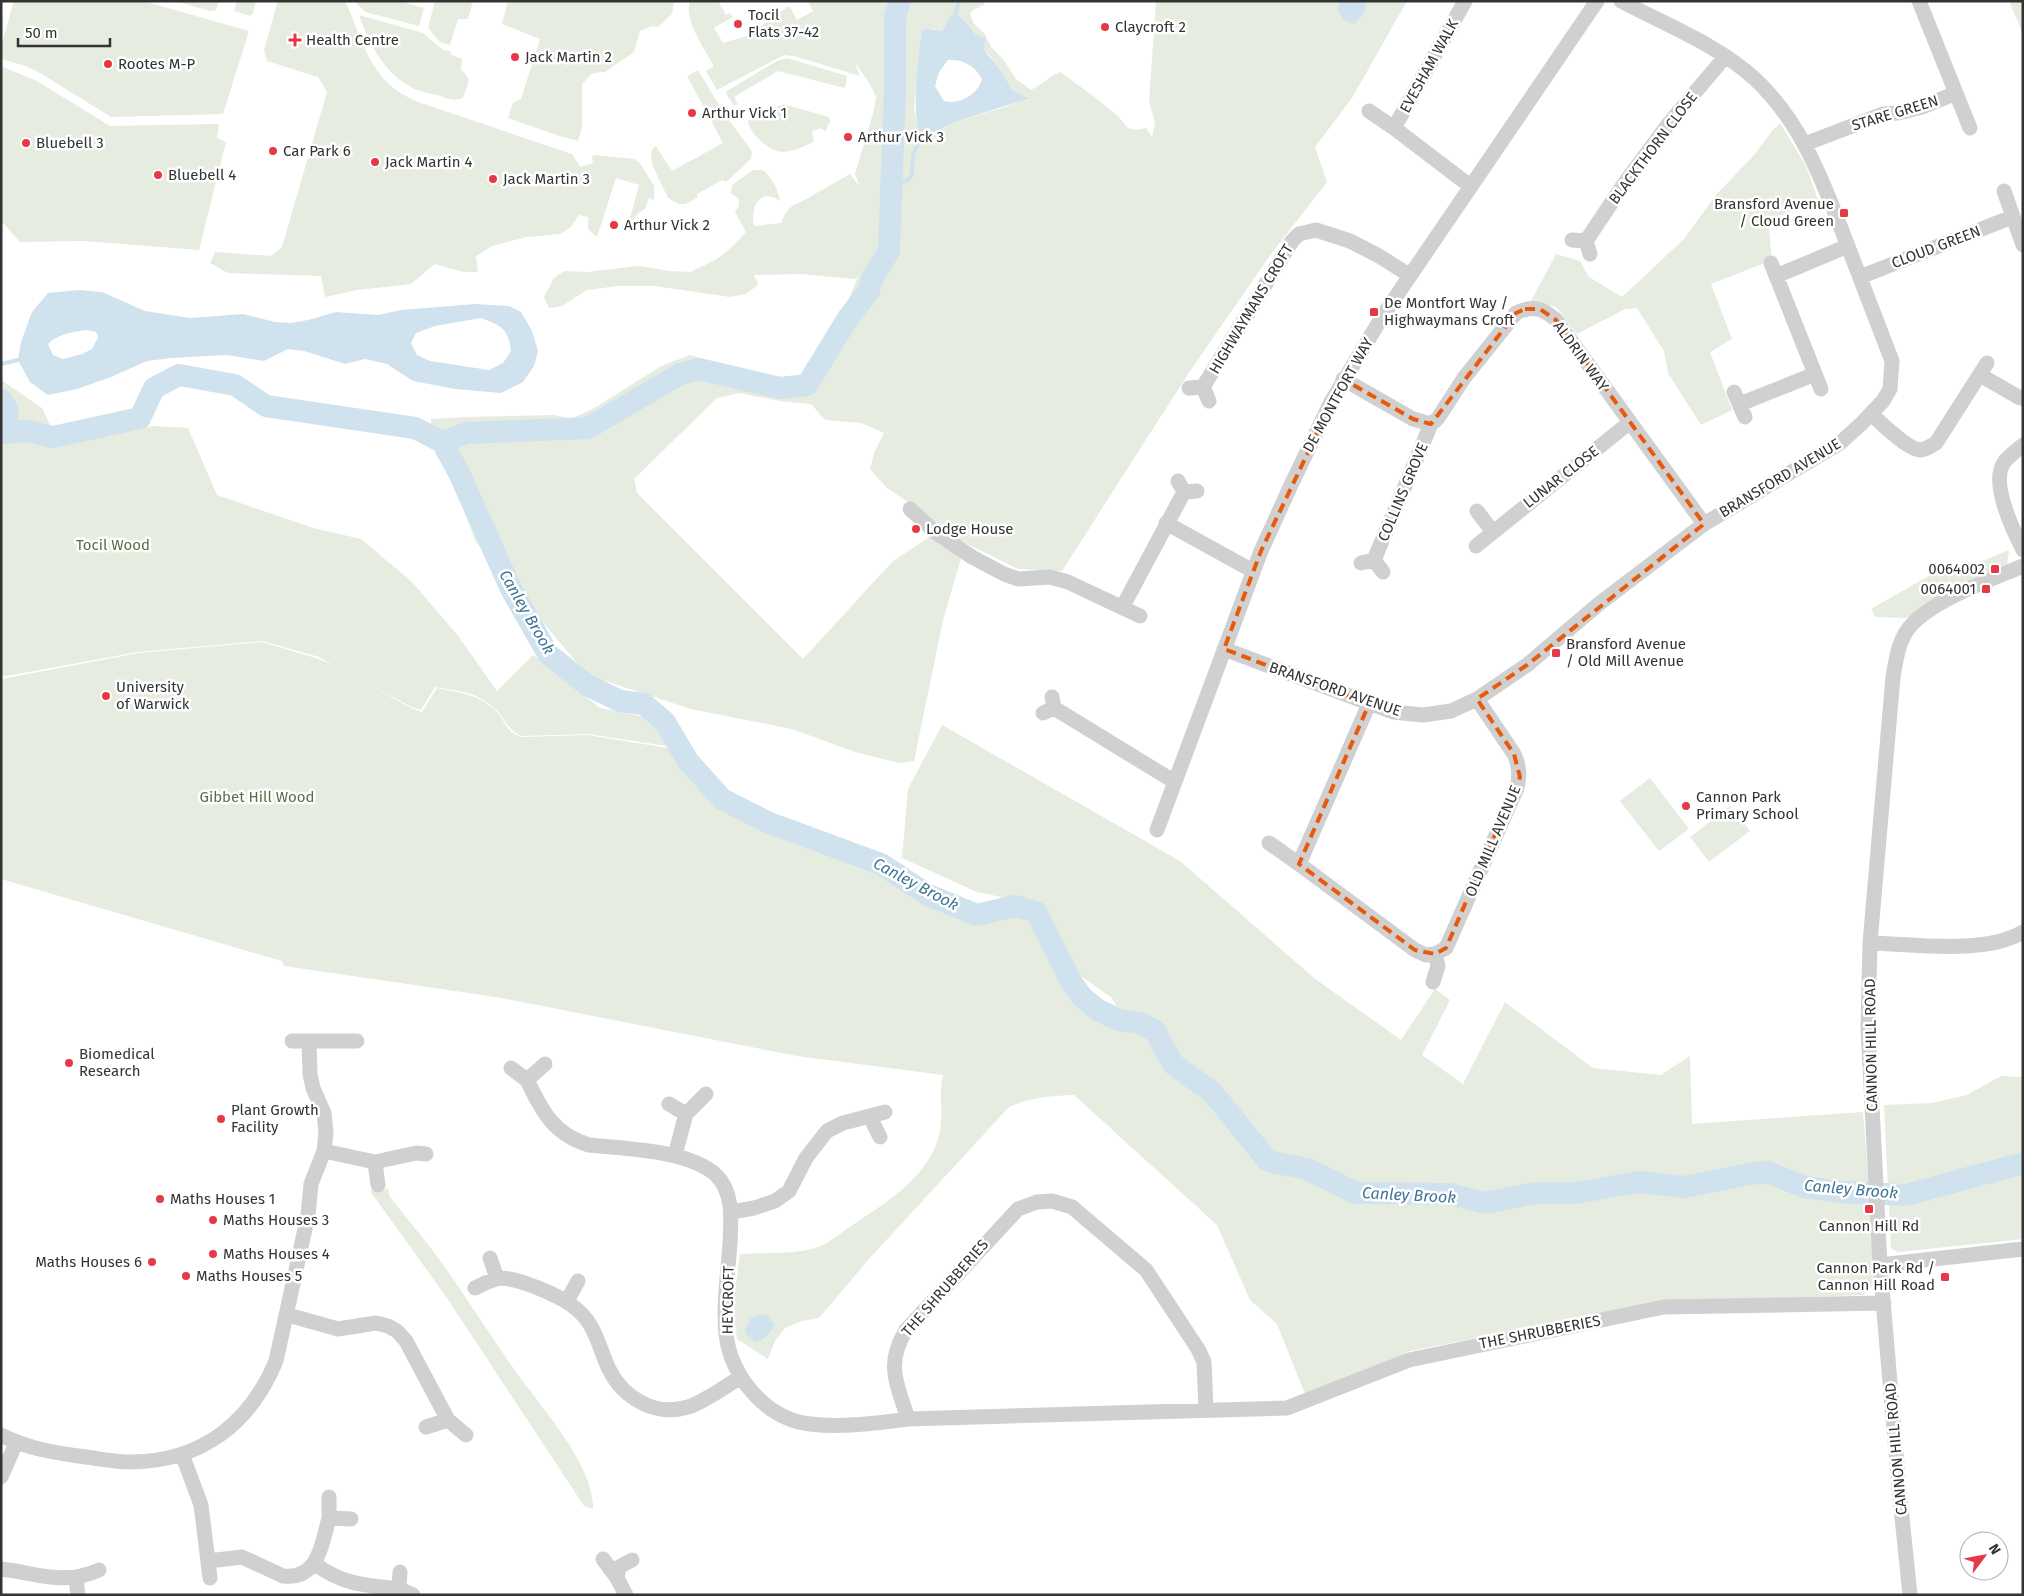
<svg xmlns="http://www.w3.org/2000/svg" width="2024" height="1596" font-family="'Fira Sans',sans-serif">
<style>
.green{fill:#e6ecdf;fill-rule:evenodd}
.water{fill:#cfe2ee;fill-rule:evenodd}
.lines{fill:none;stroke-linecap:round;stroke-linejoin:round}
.stream{stroke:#cfe2ee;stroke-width:4}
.river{stroke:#cfe2ee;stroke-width:22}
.street{stroke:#d0d0d0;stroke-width:15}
.marked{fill:none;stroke:#e8590c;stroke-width:4;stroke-dasharray:10 6;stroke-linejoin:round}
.poi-dot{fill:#e63946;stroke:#fff;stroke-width:2}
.labels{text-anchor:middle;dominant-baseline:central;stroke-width:5;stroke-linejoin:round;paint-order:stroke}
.poi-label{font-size:15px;fill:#333;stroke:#fff;text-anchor:start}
.street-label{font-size:15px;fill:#333;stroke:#fff}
.park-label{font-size:15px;fill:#56703f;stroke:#fff}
.water-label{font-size:16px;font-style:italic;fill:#3f7597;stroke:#fff}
</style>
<rect width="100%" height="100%" fill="#fff"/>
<path class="green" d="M 14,1 L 143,1 L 249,31 L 223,114 L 111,117 L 40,73 L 26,66 L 1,59 L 1,47 Z
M 175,1 L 219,1 L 216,10 L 210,11 Z
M 237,1 L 256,1 L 253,13 L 250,16 L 234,11 Z
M 278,1 L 345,1 C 358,28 366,63 389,84 C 396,91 406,96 415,101 L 572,154 L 580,167 L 593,163 L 592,157 L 594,155 L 634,159 L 639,162 L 654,186 L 654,200 L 649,198 L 645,209 L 638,213 L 627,229 L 639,185 L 616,178 L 597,237 L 588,229 L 588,217 L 579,215 L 571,227 L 560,234 L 526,237 L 492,246 L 476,256 L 478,272 L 463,272 L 435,264 L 411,284 L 357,290 L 325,297 L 321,276 L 228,273 L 210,263 L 215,252 L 271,256 L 282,247 L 327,92 L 318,77 L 267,61 L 264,50 Z
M 354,1 L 399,1 L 424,8 L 419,26 L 365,12 Z
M 435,1 L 473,1 L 468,19 L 458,19 L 450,45 L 440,42 L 428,28 Z
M 508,1 L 674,1 L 672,14 L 658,27 L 652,26 L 640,31 L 634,52 L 605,72 L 593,73 L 582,84 L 582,127 L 578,141 L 559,136 L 508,118 L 513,103 L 521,99 L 540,39 L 502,24 Z
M 690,1 L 718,1 L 726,15 L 730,13 L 733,17 L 714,28 L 723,43 L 747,36 L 789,6 L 797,20 L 813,11 L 808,1 L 984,1 L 984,5 L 974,9 L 970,14 L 974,24 L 985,34 L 991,47 L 1003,59 L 1016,79 L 1031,90 C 1042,84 1049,77 1060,72 L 1096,98 L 1118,116 L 1128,128 L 1137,130 L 1146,128 L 1152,137 L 1155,123 L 1149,101 L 1156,1 L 1407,1 L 1352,98 L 1315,147 L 1327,182 L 1271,254 L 1188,374 L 1062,571 L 1018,569 L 937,529 L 914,506 L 887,488 L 870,469 L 874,453 L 884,433 L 861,423 L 825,420 L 811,404 L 780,401 L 739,393 L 717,398 L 634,479 L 637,493 L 803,659 L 893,561 L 931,536 L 962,555 L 943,620 L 914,761 L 899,763 L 855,752 L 792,729 L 691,709 L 587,675 L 476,542 L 450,475 L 431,442 L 431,419 L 467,417 L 555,415 L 571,419 L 596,407 L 661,366 L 690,355 L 729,367 L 778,377 L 803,379 C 822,346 846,312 858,276 L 855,279 L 802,274 L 754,275 L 758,285 L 746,294 L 730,297 L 654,286 L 618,286 L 587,290 L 562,306 L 549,308 L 544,297 L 554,278 L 564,271 L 587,272 L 639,266 L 669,271 L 691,272 L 717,259 L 731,248 L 746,232 L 735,212 C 741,205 741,197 731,194 L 732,185 L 753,170 L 763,170 C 772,178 778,189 780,201 C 760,187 750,207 754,226 L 781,223 C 785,213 789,206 799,203 L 850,174 L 860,187 L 855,174 L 874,110 L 876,97 L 870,84 L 854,61 L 860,76 L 794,56 L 784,55 L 717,90 L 706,71 L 714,66 C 705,50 683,19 690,1 ZM 949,18 L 978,36 L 982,37 L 984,41 L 984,49 L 998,66 L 1008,84 L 1020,96 L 1030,97 L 1005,107 L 952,123 L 929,137 L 919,135 L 914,109 L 921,38 L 930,28 L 942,31 Z
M 2009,1 L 2023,1 L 2023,34 Z
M 359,15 L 423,33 L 443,50 L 451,51 L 451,55 L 462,59 L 461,70 L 465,73 L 469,80 L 463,98 C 455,102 445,98 437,95 C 428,93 418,91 411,87 C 383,72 369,43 359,15 Z
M 787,58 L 847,76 L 845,88 L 778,71 L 734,97 L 738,104 L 734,106 L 726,93 L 727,91 L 777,61 Z
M 1,66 L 37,81 L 110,126 L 219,124 L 217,138 L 226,142 L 199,250 L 84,241 L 20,242 L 1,221 Z
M 698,70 L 725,115 L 749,147 L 752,152 L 751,159 L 726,182 L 722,180 L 697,194 L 697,198 L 685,204 L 679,204 L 668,198 L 652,164 L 651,154 L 653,148 L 656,146 L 672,171 L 723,143 L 687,76 Z
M 783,104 L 829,117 L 830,121 L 825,132 L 821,128 L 812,131 L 814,141 C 805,147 788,154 777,151 C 766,148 749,132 748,121 Z
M 1780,123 L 1806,166 L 1818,200 L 1768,221 L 1772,260 L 1711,284 L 1732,339 L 1710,352 L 1732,410 L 1701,425 L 1668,373 L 1664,351 L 1637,308 L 1625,309 L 1577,334 L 1556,307 L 1531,301 L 1556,254 L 1580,261 L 1589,277 L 1622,297 L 1684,239 L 1716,195 L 1754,155 L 1772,131 Z
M 1,380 L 42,408 L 57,440 L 108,435 L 153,426 L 188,428 L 217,495 L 313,528 L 361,539 L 412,582 L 459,637 L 497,691 L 533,655 L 600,708 L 650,718 L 667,746 L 588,734 L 522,736 C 507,731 505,717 494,708 C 475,691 459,691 435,687 L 421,710 L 414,708 L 369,685 L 413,709 L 422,712 L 437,688 C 458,692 478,694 495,710 C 506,721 505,732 522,737 L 587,735 L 668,748 L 692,778 L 720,806 L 767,827 L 882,870 L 923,898 L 976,922 L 1014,911 L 1035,916 C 1054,955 1074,1021 1126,1024 L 1112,998 L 1078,974 L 1039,905 L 977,892 L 902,858 L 908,789 L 942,725 L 1180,861 L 1314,978 L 1401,1040 L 1435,989 L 1450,1000 L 1422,1055 L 1463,1084 L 1505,1002 L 1593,1068 L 1661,1075 L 1690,1056 L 1692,1124 L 1863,1112 L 1876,1280 L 1871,1288 L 1863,1295 L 1661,1302 L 1410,1351 L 1305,1394 L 1277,1324 L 1250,1300 L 1217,1225 L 1074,1095 C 1052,1096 1030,1097 1009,1107 L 869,1259 L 819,1318 L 802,1321 L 785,1328 L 775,1341 L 768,1359 L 737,1339 L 733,1307 L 740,1254 C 765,1252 791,1255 815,1248 C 827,1245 838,1235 848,1228 C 882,1205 925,1181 938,1139 C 945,1118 938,1096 943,1075 L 797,1056 L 496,997 L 284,966 L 282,961 L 1,879 L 1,679 L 139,653 L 262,642 L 319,659 L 334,666 L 319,657 L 262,641 L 138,652 L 1,677 Z
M 2009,550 L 2007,565 L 1906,618 L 1875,617 L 1871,609 L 1939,570 L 1956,572 Z
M 1650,778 L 1689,829 L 1659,851 L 1620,801 Z
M 1730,806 L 1750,831 L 1709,862 L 1690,837 Z
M 2001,1076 L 2023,1077 L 2023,1239 L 1898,1252 L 1891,1248 L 1884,1105 L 1932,1103 L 1967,1095 Z
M 388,1189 L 390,1197 C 408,1220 427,1242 444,1266 C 468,1300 490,1335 514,1369 C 538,1404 595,1465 593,1509 L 584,1506 L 447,1298 L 370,1191 Z"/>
<path class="water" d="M 1340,1 L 1366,1 L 1365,11 L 1355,24 L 1343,20 L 1337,8 Z
M 956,12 L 975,34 L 985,38 L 984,49 C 987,55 992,59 996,64 C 1010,82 1007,92 1030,98 L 952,123 L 923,139 C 909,128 919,50 922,31 L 926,28 L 942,31 L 949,18 ZM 948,60 C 964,59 976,66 982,80 C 977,95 959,105 944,101 L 935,86 L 939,72 Z
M 78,290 L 102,292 L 145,311 L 190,318 L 243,314 L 275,322 L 291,323 L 308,320 L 336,312 L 378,315 L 401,310 L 475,304 L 509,306 L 521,312 L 532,331 L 538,351 L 534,366 L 523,382 L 501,393 L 455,389 L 413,381 L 387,364 L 365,359 L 345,364 L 304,351 L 288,349 L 264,361 L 227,355 L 171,358 L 147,361 L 111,377 L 77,389 L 48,395 L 30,382 L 18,360 L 21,342 L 32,312 L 48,293 ZM 481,318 C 500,325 509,329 511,351 L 503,363 L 489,370 L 430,361 L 417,355 L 411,343 L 416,333 L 435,326 ZM 86,330 L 96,332 L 98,337 L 92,349 L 82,354 L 63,359 L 53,355 L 48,344 C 58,334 72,332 86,330 Z
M 759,1315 L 766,1315 L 775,1324 C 772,1332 764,1340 756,1342 L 749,1338 L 745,1331 L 750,1319 Z"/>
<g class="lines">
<path class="stream" d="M 956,12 L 959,1
M 890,189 L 908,180 L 912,174 L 913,155 L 921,138
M 1,364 L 18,360"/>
<path class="river" d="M 1,400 L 8,410 L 4,433 L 27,431 L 53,437 L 140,418 L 154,388 L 179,375 L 235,385 L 266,406 L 415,428 L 442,442 L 459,473 L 511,589 L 548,654 L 587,685 L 620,701 L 644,704 L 665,722 L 688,761 L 722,799 L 767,822 L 881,864 L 928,895 L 977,915 L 1015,906 L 1036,912 L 1072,983 L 1082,997 L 1098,1010 L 1119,1020 L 1140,1023 L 1155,1031 L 1173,1064 L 1213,1093 L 1268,1161 L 1307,1169 L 1356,1193 L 1449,1194 L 1485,1203 L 1536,1193 L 1575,1193 L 1639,1182 L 1684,1187 L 1749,1174 L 1767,1172 L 1805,1187 L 1841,1192 L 1906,1195 L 2023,1163
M 442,442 L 467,433 L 588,428 L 680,374 L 699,369 L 780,388 L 807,385 L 848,318 L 869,291 L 872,279 L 889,251 L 895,91 L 895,17 L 900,1"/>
<path class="street" d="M 1919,1 L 1970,128
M 1369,111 L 1394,128 L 1470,186
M 1394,128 L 1465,1
M 1805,144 L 1883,114 L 1898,113 L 1922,107 L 1956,93
M 2004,191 L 2023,245
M 1572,240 L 1586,241 L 1590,254
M 1586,241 L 1624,184 L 1670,122 L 1725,57
M 1771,263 L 1821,389
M 1776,276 L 1848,246
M 1860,277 L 2012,217
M 1980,375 L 2020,398
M 1343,379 L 1413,419 L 1431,424 L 1438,418 L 1464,378 L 1516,313 C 1532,305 1543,308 1556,320 L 1704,524
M 1203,387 L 1292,241 L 1299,234 L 1316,230 L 1350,241 L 1379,256 L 1409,275
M 1189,388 L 1203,387 L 1209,401
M 1734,392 L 1745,417
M 1740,404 L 1815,374
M 1871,414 C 1881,423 1908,450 1921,450 C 1927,449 1931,446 1936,443 L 1987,363
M 2023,445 C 2017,450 2010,455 2005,461 C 1989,481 2013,530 2023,550
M 1178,481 L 1184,492 L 1197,491
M 910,509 L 935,532 L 972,557 L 1004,574 L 1018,579 L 1050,577 L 1068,582 L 1140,616
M 1477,511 L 1493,532
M 1166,523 L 1253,571
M 1476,546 L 1629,423
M 1374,560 L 1431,424
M 1361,563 L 1374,560 L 1383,572
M 1123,606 L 1184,492
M 1224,649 L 1393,712 L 1423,715 L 1451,711 L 1477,699 L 1527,665 L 1600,603 L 1704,524 L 1840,443 L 1861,424 L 1883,401 L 1890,389 L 1892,361 C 1876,319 1860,278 1844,236 C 1822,179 1801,122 1755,79 C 1718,45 1666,25 1621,1
M 1369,704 L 1299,864 L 1415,950 L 1426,955 L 1435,954
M 1054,708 L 1175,782
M 1043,713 L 1054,708 L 1052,697
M 1157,830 L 1261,551 L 1291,485 L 1331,402 L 1382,317 L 1597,1
M 1269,843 L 1299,864
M 1870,943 C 1914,944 1985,955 2023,932
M 1433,982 L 1438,966 L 1435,954 L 1446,948 L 1517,788 C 1520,776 1520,766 1514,754 L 1477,699
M 292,1041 L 357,1041
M 511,1068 L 527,1080 L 545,1064
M 527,1080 C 542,1111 553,1134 589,1145 C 626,1149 688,1150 716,1175 C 734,1192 731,1221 730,1243 C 728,1273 723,1304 726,1334 C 731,1377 766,1419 810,1424 C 843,1428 876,1423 908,1419 L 1287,1408 L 1409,1360 L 1664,1307 L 1884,1303
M 669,1104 L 686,1114 L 706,1094
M 870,1117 L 880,1137
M 324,1151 L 375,1162 L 378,1185
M 675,1155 L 686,1114
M 375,1162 L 416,1153 L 426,1154
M 731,1212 L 754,1208 L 775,1201 L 789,1191 L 806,1158 L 827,1131 L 843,1123 L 885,1112
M 490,1258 L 497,1278
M 1880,1265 L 2023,1249
M 475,1288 C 481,1285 489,1281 496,1279 C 508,1276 524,1283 536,1287 C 555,1295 574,1303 587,1320 C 598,1335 601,1353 609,1369 C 623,1398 655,1417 688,1407 C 706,1401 724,1387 741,1377
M 567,1301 L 578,1281
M 288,1315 L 338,1329 L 376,1323 L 388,1326 L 397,1331 L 406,1341 L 448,1420
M 908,1419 C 897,1383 885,1365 906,1330 L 1018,1209 L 1037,1202 L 1052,1201 L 1072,1207 L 1146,1270 L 1198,1349 L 1204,1362 L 1206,1410
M 426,1427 L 448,1420 L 466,1435
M 1,1435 C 28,1449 56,1453 86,1457 C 101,1459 116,1462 132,1462 C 201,1461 250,1424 276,1361 L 308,1215 L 311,1184 L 324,1151 L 326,1133 L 324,1113 L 313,1088 L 310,1074 L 309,1041
M 182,1454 L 201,1505 L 210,1578
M 1,1477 L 16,1443
M 329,1497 L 329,1518 L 351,1519
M 603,1559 L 617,1578
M 208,1561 L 242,1557 L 283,1576 C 319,1580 322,1543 329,1518
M 315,1564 C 344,1585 364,1585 399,1589
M 1,1569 C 37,1573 64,1586 99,1570
M 400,1572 L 399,1589 L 413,1595
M 76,1578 L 78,1595
M 626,1595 L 617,1578 L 619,1567 L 632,1560
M 1910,1595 L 1899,1488 L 1880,1265 L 1868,1027 L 1870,943 L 1893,677 C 1896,660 1898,643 1908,629 C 1929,601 1990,580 2023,566"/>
</g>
<path class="marked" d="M 1525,309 L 1540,309 L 1556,320 L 1704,524 L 1527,665 L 1477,699 L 1514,754 L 1520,777 L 1446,948 L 1435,954 L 1415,950 L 1299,864 L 1369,704 L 1224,649 L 1261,551 L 1343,379 L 1413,419 L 1431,424 L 1516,313 Z"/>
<g class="poi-dot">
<circle cx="738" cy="24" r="5"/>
<circle cx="1105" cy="27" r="5"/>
<path d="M292.5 32.5h5v5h5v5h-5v5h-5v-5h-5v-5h5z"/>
<circle cx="515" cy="57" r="5"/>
<circle cx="108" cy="64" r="5"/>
<circle cx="692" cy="113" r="5"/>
<circle cx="848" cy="137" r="5"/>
<circle cx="26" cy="143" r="5"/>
<circle cx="273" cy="151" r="5"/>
<circle cx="375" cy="162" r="5"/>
<circle cx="158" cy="175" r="5"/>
<circle cx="493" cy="179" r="5"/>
<rect x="1839" y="208" width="10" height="10" rx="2.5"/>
<circle cx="614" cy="225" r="5"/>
<rect x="1369" y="307" width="10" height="10" rx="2.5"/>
<circle cx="916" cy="529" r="5"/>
<rect x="1990" y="564" width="10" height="10" rx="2.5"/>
<rect x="1981" y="584" width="10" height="10" rx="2.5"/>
<rect x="1551" y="648" width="10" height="10" rx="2.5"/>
<circle cx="106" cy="696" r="5"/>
<circle cx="1686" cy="806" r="5"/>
<circle cx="69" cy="1063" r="5"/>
<circle cx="221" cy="1119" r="5"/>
<circle cx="160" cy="1199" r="5"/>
<rect x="1864" y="1204" width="10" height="10" rx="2.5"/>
<circle cx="213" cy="1220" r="5"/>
<circle cx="213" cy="1254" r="5"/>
<circle cx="152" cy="1262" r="5"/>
<circle cx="186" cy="1276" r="5"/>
<rect x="1940" y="1272" width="10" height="10" rx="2.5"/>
</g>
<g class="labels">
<g class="poi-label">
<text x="748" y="15">Tocil<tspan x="748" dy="17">Flats 37-42</tspan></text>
<text x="1115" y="27">Claycroft 2</text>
<text x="306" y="40">Health Centre</text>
<text x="525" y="57">Jack Martin 2</text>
<text x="118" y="64">Rootes M-P</text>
<text x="702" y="113">Arthur Vick 1</text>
<text x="858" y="137">Arthur Vick 3</text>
<text x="36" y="143">Bluebell 3</text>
<text x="283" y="151">Car Park 6</text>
<text x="385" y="162">Jack Martin 4</text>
<text x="168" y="175">Bluebell 4</text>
<text x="503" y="179">Jack Martin 3</text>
<text x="1834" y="204" text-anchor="end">Bransford Avenue<tspan x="1834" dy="17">/ Cloud Green</tspan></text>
<text x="624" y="225">Arthur Vick 2</text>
<text x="1384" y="303">De Montfort Way /<tspan x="1384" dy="17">Highwaymans Croft</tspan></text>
<text x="926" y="529">Lodge House</text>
<text x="1985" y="569" text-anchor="end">0064002</text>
<text x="1976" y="589" text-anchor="end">0064001</text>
<text x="1566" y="644">Bransford Avenue<tspan x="1566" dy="17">/ Old Mill Avenue</tspan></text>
<text x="116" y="687">University<tspan x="116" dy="17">of Warwick</tspan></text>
<text x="1696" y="797">Cannon Park<tspan x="1696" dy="17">Primary School</tspan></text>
<text x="79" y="1054">Biomedical<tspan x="79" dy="17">Research</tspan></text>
<text x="231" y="1110">Plant Growth<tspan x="231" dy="17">Facility</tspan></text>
<text x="170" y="1199">Maths Houses 1</text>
<text x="223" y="1220">Maths Houses 3</text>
<text x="1869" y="1226" text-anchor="middle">Cannon Hill Rd</text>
<text x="223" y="1254">Maths Houses 4</text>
<text x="142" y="1262" text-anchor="end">Maths Houses 6</text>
<text x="1935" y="1268" text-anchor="end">Cannon Park Rd /<tspan x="1935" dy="17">Cannon Hill Road</tspan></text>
<text x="196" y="1276">Maths Houses 5</text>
</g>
<g class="street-label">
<text transform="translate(1429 66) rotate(-61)">EVESHAM WALK</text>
<text transform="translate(1895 113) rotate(-17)">STARE GREEN</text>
<text transform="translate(1653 148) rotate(-53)">BLACKTHORN CLOSE</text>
<text transform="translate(1936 247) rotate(-21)">CLOUD GREEN</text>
<text transform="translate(1251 309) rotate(-59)">HIGHWAYMANS CROFT</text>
<text transform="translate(1581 356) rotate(54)">ALDRIN WAY</text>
<text transform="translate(1338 395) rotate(-61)">DE MONTFORT WAY</text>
<text transform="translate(1561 477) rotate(-38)">LUNAR CLOSE</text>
<text transform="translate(1780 478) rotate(-31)">BRANSFORD AVENUE</text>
<text transform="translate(1403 492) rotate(-67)">COLLINS GROVE</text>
<text transform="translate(1335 689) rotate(19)">BRANSFORD AVENUE</text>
<text transform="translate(1493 841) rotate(-67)">OLD MILL AVENUE</text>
<text transform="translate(1871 1045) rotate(-91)">CANNON HILL ROAD</text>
<text transform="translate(945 1288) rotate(-49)">THE SHRUBBERIES</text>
<text transform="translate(728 1300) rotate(-89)">HEYCROFT</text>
<text transform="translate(1540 1332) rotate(-11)">THE SHRUBBERIES</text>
<text transform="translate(1896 1449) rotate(-95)">CANNON HILL ROAD</text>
</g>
<g class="park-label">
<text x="113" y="545">Tocil Wood</text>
<text x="257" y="797">Gibbet Hill Wood</text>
</g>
<g class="water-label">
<text transform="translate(527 612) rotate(60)">Canley Brook</text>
<text transform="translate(916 884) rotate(28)">Canley Brook</text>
<text transform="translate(1851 1189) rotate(5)">Canley Brook</text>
<text transform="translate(1409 1195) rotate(3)">Canley Brook</text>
</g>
</g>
<rect width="2024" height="1596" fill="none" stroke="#333333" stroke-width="5"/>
<g transform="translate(1984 1556) rotate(58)"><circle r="24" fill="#ffffff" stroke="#adadad"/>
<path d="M0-4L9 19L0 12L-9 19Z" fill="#e63946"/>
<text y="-8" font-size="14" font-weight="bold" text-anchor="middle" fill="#333333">N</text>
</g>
<path d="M18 38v8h92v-8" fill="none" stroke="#333333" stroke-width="2.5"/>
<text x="25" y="38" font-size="15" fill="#333333" stroke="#ffffff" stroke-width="4" paint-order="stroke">50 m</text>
</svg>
